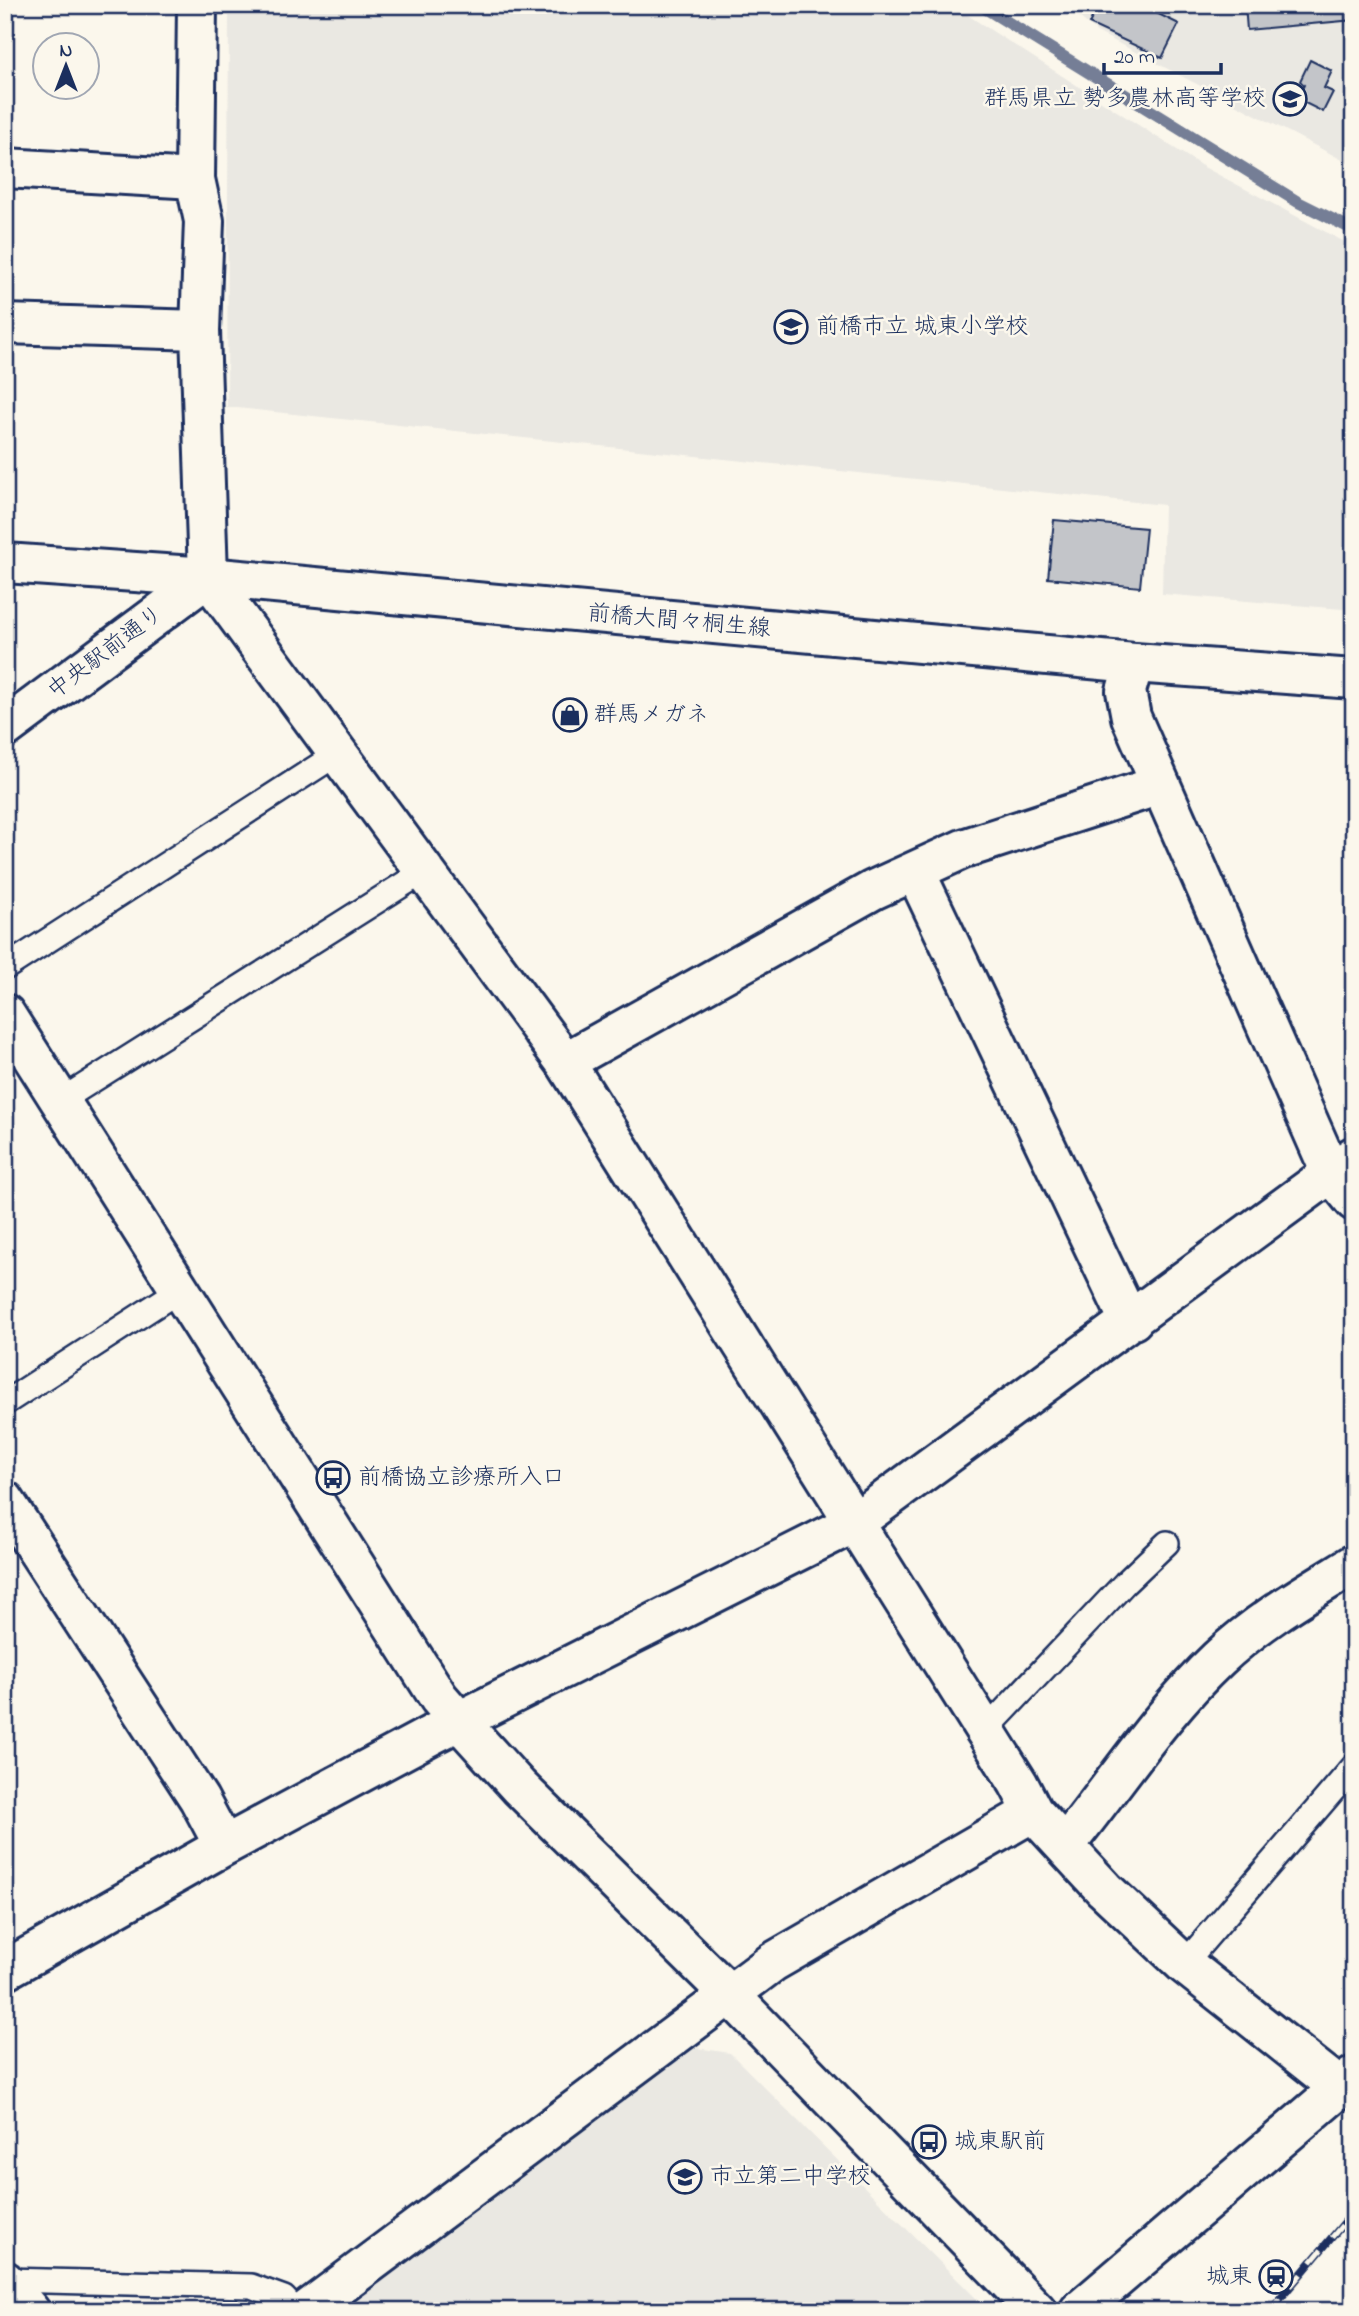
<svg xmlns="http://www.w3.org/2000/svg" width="1359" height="2316" font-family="'Indie Flower','Klee One',sans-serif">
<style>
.built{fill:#eae8e2}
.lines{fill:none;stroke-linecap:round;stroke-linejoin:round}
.stream{stroke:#747e96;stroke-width:12}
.building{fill:#c3c5c9;stroke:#1b2f5e;stroke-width:2}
.lane-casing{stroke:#1b2f5e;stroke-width:28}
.street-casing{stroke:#1b2f5e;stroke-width:44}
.secondary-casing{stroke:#1b2f5e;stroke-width:44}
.primary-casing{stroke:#1b2f5e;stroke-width:44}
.lane{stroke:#fbf7ec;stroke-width:23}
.street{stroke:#fbf7ec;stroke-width:38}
.secondary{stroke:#fbf7ec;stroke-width:38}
.primary{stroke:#fbf7ec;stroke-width:38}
.rail-casing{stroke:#1b2f5e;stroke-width:8}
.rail{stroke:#fbf7ec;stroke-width:5;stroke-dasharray:16;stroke-linecap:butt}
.labels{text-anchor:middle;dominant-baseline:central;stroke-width:5;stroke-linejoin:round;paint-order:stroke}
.poi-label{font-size:23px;fill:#1b2f5e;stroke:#fbf7ec;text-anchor:start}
.street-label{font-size:23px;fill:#1b2f5e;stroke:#fbf7ec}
</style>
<rect width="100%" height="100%" fill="#fbf7ec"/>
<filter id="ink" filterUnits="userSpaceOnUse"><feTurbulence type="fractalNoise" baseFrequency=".0143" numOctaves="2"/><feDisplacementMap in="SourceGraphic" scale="14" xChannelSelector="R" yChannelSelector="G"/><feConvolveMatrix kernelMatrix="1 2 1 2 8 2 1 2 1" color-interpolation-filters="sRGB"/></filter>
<g filter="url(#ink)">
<path class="built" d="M 229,5 L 952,5 L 1202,166 L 1354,247 L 1354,610 L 1162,594 L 1164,505 L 227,407 Z
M 1065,5 L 1354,5 L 1354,166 L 1097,32 Z
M 690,2047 L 730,2053 L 989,2311 L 337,2311 Z"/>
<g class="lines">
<path class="stream" d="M 980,5 L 1298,202 L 1354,230"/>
</g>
<path class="building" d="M 1098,5 L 1121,5 L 1133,11 L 1135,5 L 1140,5 L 1179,24 L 1162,58 L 1089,24 Z
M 1245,5 L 1354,5 L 1354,20 L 1247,30 Z
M 1310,60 L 1332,71 L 1324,88 L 1333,92 L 1323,112 L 1297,99 L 1304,85 L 1300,81 Z
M 1054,520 L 1146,528 L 1140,587 L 1048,578 Z"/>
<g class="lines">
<defs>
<path id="lane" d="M 5,968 L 337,754
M 60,1101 L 426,870
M 5,1403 L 178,1291
M 985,1731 L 1125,1583 L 1167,1543
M 1184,1964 L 1354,1766
M 5,2280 L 251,2286 L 284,2298 L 296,2311"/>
<path id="street" d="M 5,168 L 195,179 L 197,5
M 195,179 L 204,221 L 200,330 L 208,577 L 565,1062 L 1018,1783 L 1033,1812 L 1104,1889 L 1184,1964 L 1339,2087
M 5,324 L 200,330
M 1134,663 L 1126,691 L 1131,717 L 1331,1173 L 1354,1201
M 915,871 L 1124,1310 L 1133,1320
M 565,1062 L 873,890 L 963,849 L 1160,785
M 5,1501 L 199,1799 L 224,1846
M 459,1721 L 519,1787 L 728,1993 L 1037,2311
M 1063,1843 L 1075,1833 C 1121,1775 1164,1710 1218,1659 C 1258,1621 1307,1593 1354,1564
M 5,1970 L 224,1846 L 435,1733 L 854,1523 L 1354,1156
M 5,2281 L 30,2311
M 306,2311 L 773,1962 L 1033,1812
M 1079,2311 L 1354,2076"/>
<path id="secondary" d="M 5,728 L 208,577
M 5,1014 L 439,1698 L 459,1721"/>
<path id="primary" d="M 5,563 L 208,577 L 1134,663 L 1354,679"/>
</defs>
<use href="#lane" class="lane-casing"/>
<use href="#street" class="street-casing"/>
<use href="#secondary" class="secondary-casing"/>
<use href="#primary" class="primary-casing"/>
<use href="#lane" class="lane"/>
<use href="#street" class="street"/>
<use href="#secondary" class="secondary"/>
<use href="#primary" class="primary"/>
<defs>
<path id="rail" d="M 1270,2311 L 1354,2211"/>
</defs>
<use href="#rail" class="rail-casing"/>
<use href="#rail" class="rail"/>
</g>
</g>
<defs>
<symbol id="school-ring" viewBox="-11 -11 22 22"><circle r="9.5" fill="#fbf7ec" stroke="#1b2f5e" stroke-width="1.5"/><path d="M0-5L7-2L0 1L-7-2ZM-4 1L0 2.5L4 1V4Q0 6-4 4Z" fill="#1b2f5e"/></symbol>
<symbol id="shop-ring" viewBox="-11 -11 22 22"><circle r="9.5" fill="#fbf7ec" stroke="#1b2f5e" stroke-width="1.5"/><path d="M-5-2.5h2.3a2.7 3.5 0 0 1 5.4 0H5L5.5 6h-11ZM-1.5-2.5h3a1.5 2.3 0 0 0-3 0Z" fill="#1b2f5e"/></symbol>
<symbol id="bus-ring" viewBox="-11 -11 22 22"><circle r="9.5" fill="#fbf7ec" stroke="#1b2f5e" stroke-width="1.5"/><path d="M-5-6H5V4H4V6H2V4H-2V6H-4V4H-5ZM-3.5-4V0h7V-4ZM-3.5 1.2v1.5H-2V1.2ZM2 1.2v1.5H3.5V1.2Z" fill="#1b2f5e"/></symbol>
<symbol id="station-ring" viewBox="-11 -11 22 22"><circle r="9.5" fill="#fbf7ec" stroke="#1b2f5e" stroke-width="1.5"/><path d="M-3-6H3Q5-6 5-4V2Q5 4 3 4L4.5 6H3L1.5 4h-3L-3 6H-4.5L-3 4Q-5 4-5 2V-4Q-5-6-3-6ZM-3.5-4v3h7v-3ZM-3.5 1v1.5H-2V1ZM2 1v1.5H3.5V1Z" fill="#1b2f5e"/></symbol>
</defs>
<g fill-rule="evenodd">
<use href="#school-ring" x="1271" y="80" width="38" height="38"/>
<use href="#school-ring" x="772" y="308" width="38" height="38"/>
<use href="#shop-ring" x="551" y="696" width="38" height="38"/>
<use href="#bus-ring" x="314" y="1459" width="38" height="38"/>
<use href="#bus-ring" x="910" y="2123" width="38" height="38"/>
<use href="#school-ring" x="666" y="2158" width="38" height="38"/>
<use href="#station-ring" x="1257" y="2258" width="38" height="38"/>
</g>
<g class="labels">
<g class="poi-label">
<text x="1266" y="99" text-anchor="end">群馬県立 勢多農林高等学校</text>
<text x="816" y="327">前橋市立 城東小学校</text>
<text x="594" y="715">群馬メガネ</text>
<text x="358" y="1478">前橋協立診療所入口</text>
<text x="954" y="2142">城東駅前</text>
<text x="710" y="2177">市立第二中学校</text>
<text x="1252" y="2277" text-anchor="end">城東</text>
</g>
<g class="street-label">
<text transform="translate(679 622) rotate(5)">前橋大間々桐生線</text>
<text transform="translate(106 653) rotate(-37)">中央駅前通り</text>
</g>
</g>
<rect width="1359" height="2316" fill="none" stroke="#fbf7ec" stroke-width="28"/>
<rect x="14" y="14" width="1331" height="2288" fill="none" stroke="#1b2f5e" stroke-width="2.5" filter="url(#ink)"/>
<g transform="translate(66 66)"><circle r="33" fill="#fbf7ec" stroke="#a1a7b3" stroke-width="2"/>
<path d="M0-5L12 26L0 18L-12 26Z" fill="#1b2f5e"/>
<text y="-10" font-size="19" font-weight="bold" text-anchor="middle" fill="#1b2f5e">N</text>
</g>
<path d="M1104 63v10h117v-10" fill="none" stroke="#1b2f5e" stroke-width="3.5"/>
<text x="1114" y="63" font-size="21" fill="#1b2f5e" stroke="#fbf7ec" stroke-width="5" paint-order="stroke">20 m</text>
</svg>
